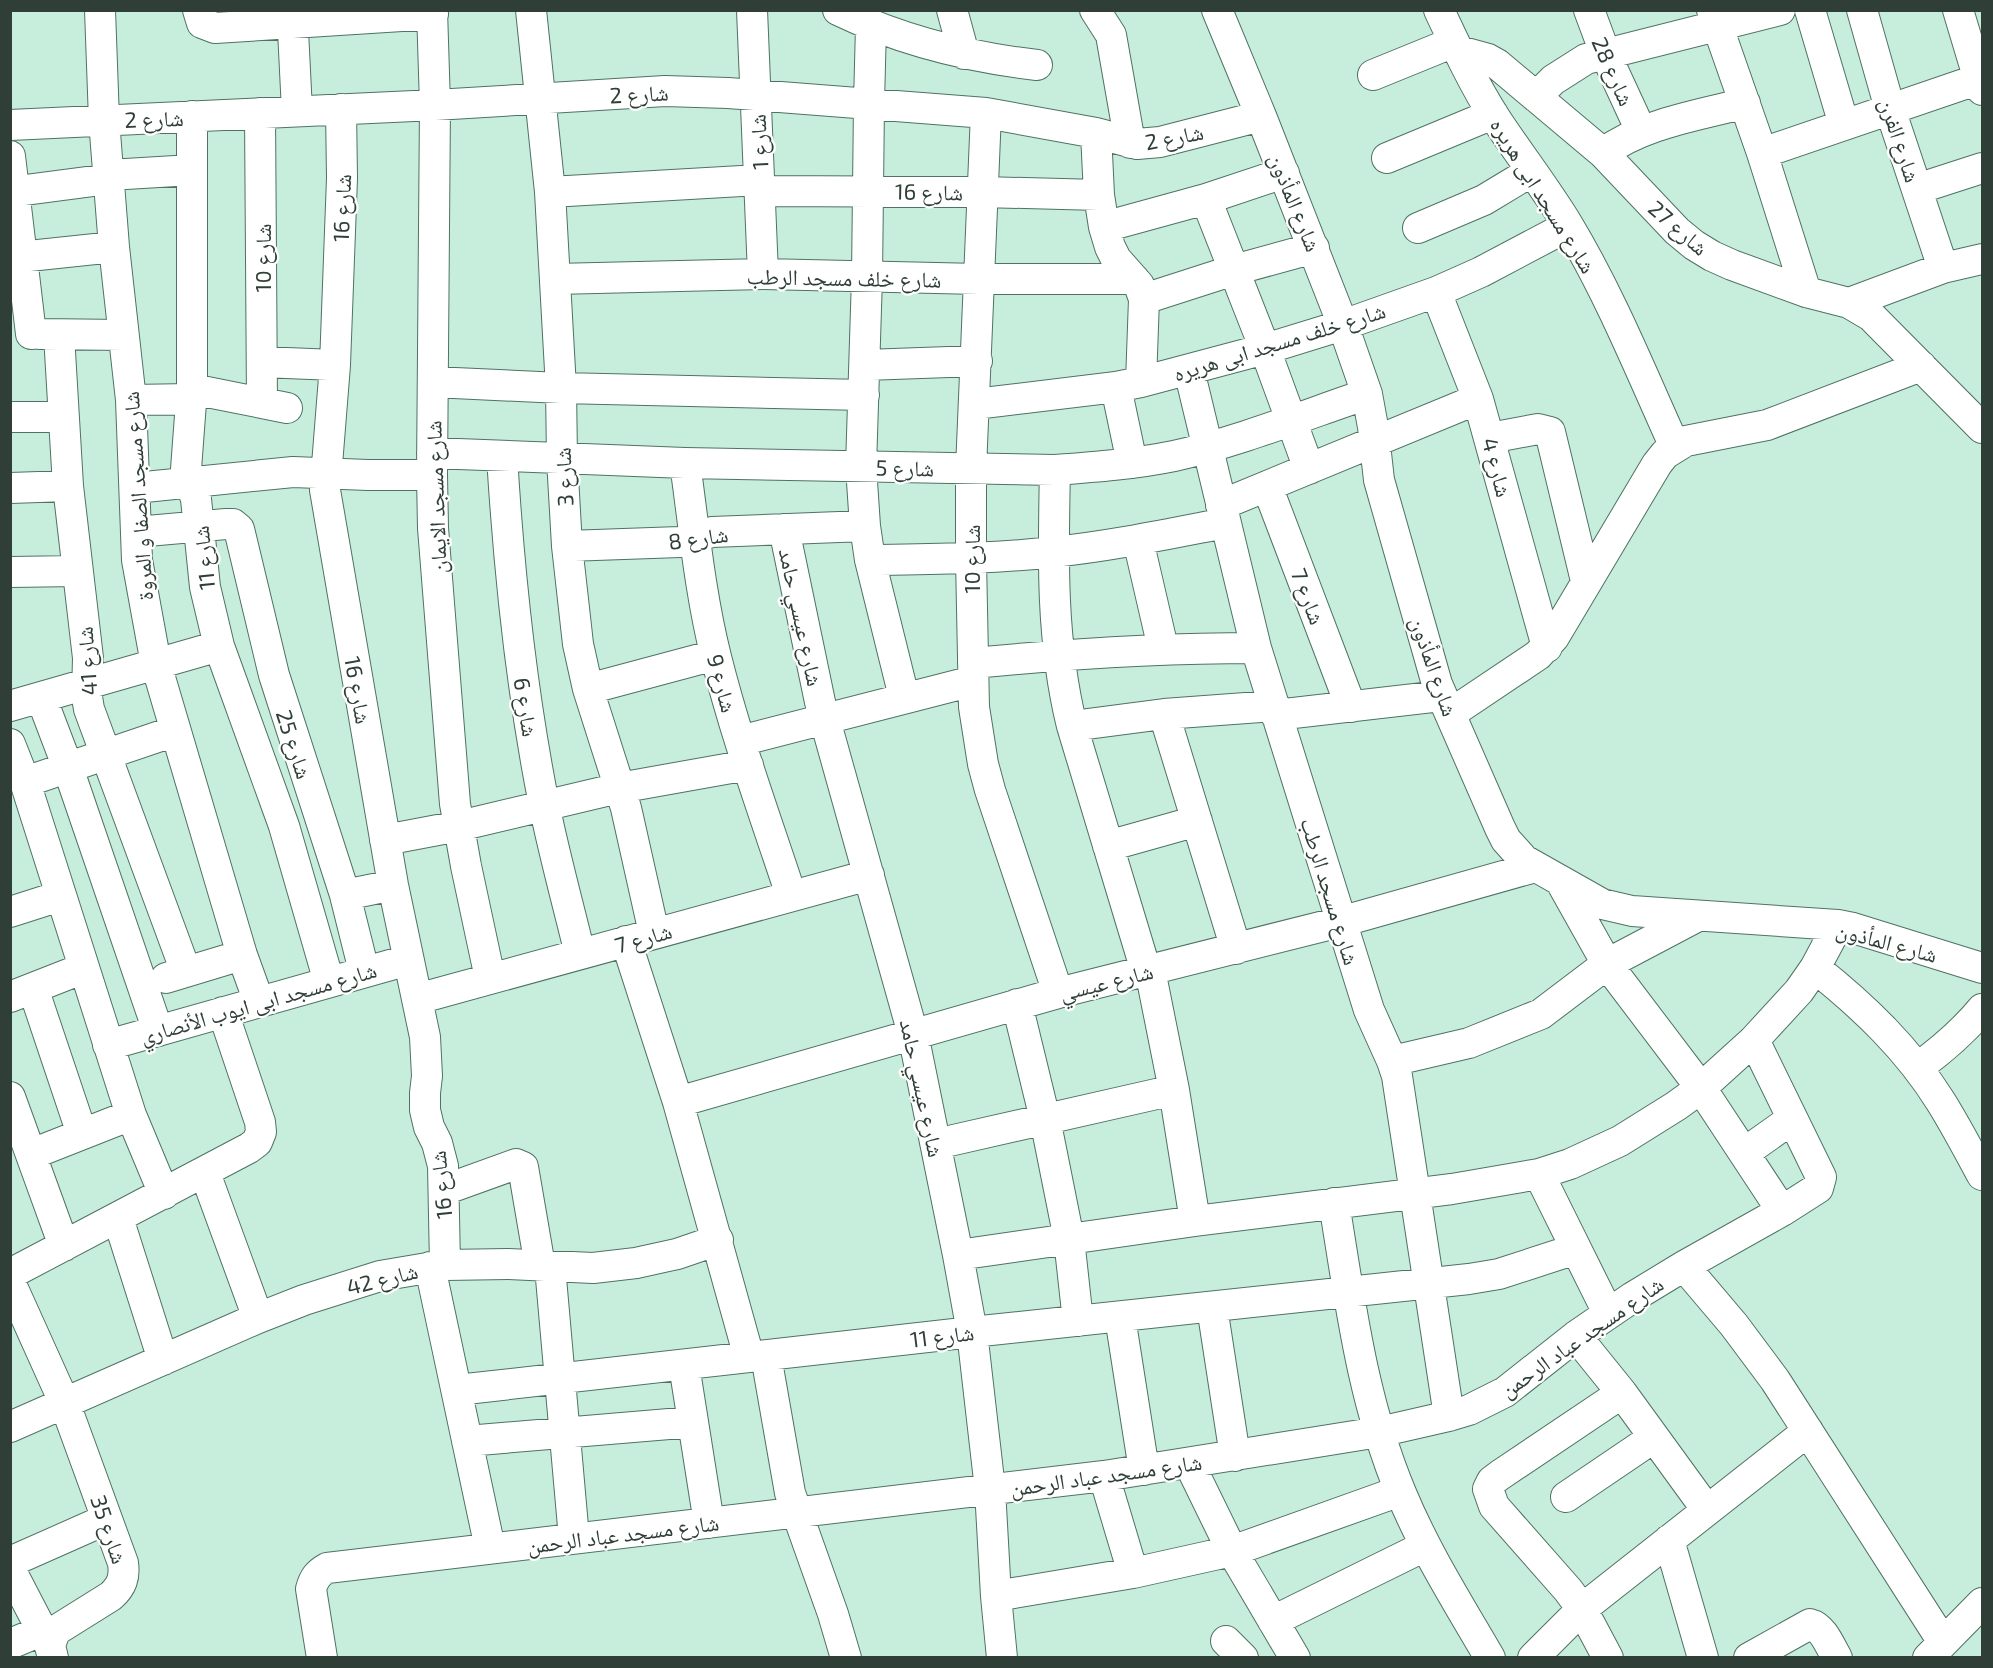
<svg xmlns="http://www.w3.org/2000/svg" width="1993" height="1668" font-family="'Exo 2','Noto Naskh Arabic',sans-serif">
<style>
.lines{fill:none;stroke-linecap:round;stroke-linejoin:round}
.minor-casing{stroke:#4f7262;stroke-width:32}
.minor{stroke:#fff;stroke-width:30}
.labels{text-anchor:middle;dominant-baseline:central;stroke-width:4.5;stroke-linejoin:round;paint-order:stroke}
.street-label{font-size:22px;fill:#2f3f37;stroke:#fff}
</style>
<rect width="100%" height="100%" fill="#c7eedc"/>
<g class="lines">
<defs>
<path id="minor" d="M 100,10 L 104,120 L 114,247 L 131,400 L 137,560 L 156,664 L 242,955 L 259,1002
M 198,10 L 202,23 L 215,28 L 433,14
M 292,10 L 297,111
M 432,10 L 435,105 L 432,475 L 433,528 L 455,804 L 466,866 L 490,978
M 531,10 L 550,192 L 561,388 L 562,459 L 567,546 L 578,644 L 588,689 L 626,808 L 654,933
M 752,10 L 763,274
M 838,10 C 902,41 968,57 1037,65
M 952,10 L 964,54
M 1095,10 L 1111,35 L 1130,143
M 1217,10 L 1261,116 L 1343,325 L 1367,394 L 1373,427 L 1379,480 L 1437,684 L 1500,828 L 1506,840 L 1524,860 L 1602,904 L 1632,911 L 1838,925 L 1853,928 L 1982,968
M 1439,10 C 1456,46 1473,83 1494,116 C 1518,153 1545,187 1568,225 C 1610,295 1641,372 1675,447
M 1589,10 L 1605,53 L 1641,131
M 1712,10 L 1762,153 L 1806,292
M 1810,10 L 1844,125
M 1862,10 L 1890,109 L 1943,268
M 1958,10 L 1982,90
M 871,26 L 869,103 L 867,277 L 861,467 L 865,526 L 870,560 L 904,697
M 1459,51 L 1488,59 L 1497,64 L 1603,153 L 1677,231 L 1694,245 L 1712,256 L 1732,265 L 1806,292 L 1849,303 L 1871,316 L 1982,428
M 1373,75 L 1454,42
M 1536,97 L 1553,80 L 1586,59 L 1780,10
M 341,109 L 342,178 L 335,365 L 325,490 L 393,885 L 425,1037 L 427,1076 L 425,1093 L 425,1110 L 429,1127 L 437,1143 L 443,1166 L 445,1265
M 260,113 L 262,403
M 986,113 L 971,469 L 971,559 L 974,707 L 983,764 L 990,790 L 1058,993
M 192,116 L 192,389 L 186,469 L 196,499 L 205,587 L 219,646 L 284,826 L 329,982
M 10,125 L 435,105 L 665,91 L 728,93 L 986,113 L 1096,133 L 1137,144 L 1160,142 L 1261,116
M 1096,133 L 1099,195 L 1104,227 L 1110,247 L 1116,259 L 1139,285 L 1144,299 L 1141,382
M 1603,153 C 1644,123 1697,116 1745,103
M 1762,153 L 1982,78
M 10,156 L 31,334
M 1387,158 L 1493,114
M 109,175 L 192,170
M 1917,189 L 1982,168
M 760,191 L 982,192 L 1099,195
M 10,192 L 109,179
M 550,192 L 759,180
M 1206,199 L 1265,349 L 1309,469
M 1104,227 L 1206,199 L 1284,173
M 1418,228 L 1484,200 L 1532,171
M 10,258 L 114,247
M 555,279 L 763,274 L 979,279 L 1134,279
M 1436,292 L 1478,399 L 1547,647
M 1144,299 L 1234,270 L 1314,248
M 1849,303 L 1943,268 L 1982,259
M 40,334 L 123,335
M 59,335 L 68,486 L 88,658 L 87,697 L 89,709 L 186,972
M 262,362 L 335,365
M 865,365 L 977,361
M 1189,370 L 1256,648 L 1369,1010 L 1392,1061 L 1397,1076 L 1449,1416
M 433,382 L 561,388 L 864,395
M 1116,387 L 1132,463
M 192,389 L 287,408
M 131,400 L 191,399
M 975,404 L 1116,387 L 1141,382 L 1265,349 L 1343,325 L 1436,292 L 1481,272 L 1568,226
M 10,417 L 63,417
M 1490,438 L 1538,429 L 1550,432 L 1586,581
M 432,453 L 685,463 L 1055,470 C 1095,467 1135,464 1174,456 C 1237,442 1305,415 1367,394
M 502,456 C 509,573 521,689 544,804 C 554,854 568,904 580,954
M 685,463 C 694,528 700,593 716,657 C 736,737 765,816 791,895
M 1055,470 C 1053,556 1051,642 1072,726 L 1146,971
M 1267,486 L 1351,707
M 10,488 L 68,486
M 135,488 L 293,472 L 368,475 L 432,475
M 1221,505 L 1478,399
M 784,529 L 820,702 L 913,1034 L 958,1255 L 972,1332 L 990,1489 L 996,1596 L 1002,1658
M 136,532 L 226,524 L 233,524 L 239,529 L 274,675 L 345,895 L 364,971
M 1138,540 L 1163,648
M 567,546 L 680,542 L 712,532 L 865,526
M 870,560 C 931,559 992,559 1053,552 C 1111,546 1168,534 1225,523
M 10,572 L 77,571
M 973,663 C 1067,654 1161,648 1256,648
M 588,689 L 715,655
M 41,697 L 68,768 L 158,1031
M 10,706 L 219,646
M 1164,714 L 1236,949
M 1450,714 L 1538,655 L 1554,637 L 1657,464 L 1665,454 L 1686,441 L 1767,425 L 1921,366
M 1276,715 L 1441,696
M 1072,726 L 1164,714 L 1274,706
M 740,741 L 973,681
M 10,744 L 25,782 L 131,1115 L 164,1194
M 25,782 L 175,731
M 385,840 L 459,826 L 619,788 L 748,765
M 1108,846 L 1197,821
M 1561,882 L 1607,964 L 1701,1088 L 1782,1211
M 345,895 L 393,885
M 10,912 L 60,896
M 626,941 L 678,1102 L 749,1357
M 1815,968 C 1864,1007 1908,1049 1941,1102 C 1956,1126 1969,1151 1982,1175
M 1150,970 L 1174,1090 L 1195,1221
M 166,978 L 242,955
M 33,988 L 82,1134
M 10,997 L 84,968
M 417,999 L 869,875
M 1017,1004 L 1045,1119 L 1069,1239 L 1078,1321
M 108,1045 L 408,960
M 1392,1061 L 1469,1043 L 1541,1014 L 1607,964 L 1698,916
M 1917,1068 C 1942,1050 1963,1032 1982,1009
M 10,1097 L 64,1246
M 678,1102 L 1058,993 L 1340,922 L 1535,867
M 936,1144 L 1174,1090
M 1744,1153 L 1792,1119
M 32,1154 L 131,1115
M 205,1173 L 258,1318
M 1539,1174 L 1608,1313
M 444,1190 L 516,1164 L 523,1167 L 540,1266
M 1334,1203 C 1350,1301 1362,1400 1401,1493 C 1425,1551 1458,1603 1490,1658
M 118,1218 L 163,1360
M 958,1255 L 1195,1221 L 1452,1189 L 1539,1174 L 1570,1164 L 1620,1141 L 1676,1106 L 1701,1088 L 1754,1040 L 1799,991 L 1815,968 L 1838,925
M 1684,1266 L 1734,1325 L 1775,1380 L 1943,1642
M 430,1267 L 490,1548
M 550,1267 L 574,1538
M 10,1274 L 249,1148 L 257,1142 L 261,1132 L 260,1122 L 223,1012
M 10,1282 L 65,1404 L 123,1563 C 125,1577 122,1586 111,1596 L 55,1631 L 50,1646 L 53,1658
M 1212,1307 L 1235,1456
M 1120,1317 L 1144,1470
M 1576,1336 L 1622,1393 L 1707,1510
M 766,1356 L 790,1493 L 833,1614 L 846,1658
M 684,1365 L 709,1523
M 457,1390 L 972,1332 L 1469,1279 L 1499,1274 L 1576,1249
M 10,1427 L 258,1318 L 304,1300 L 380,1276 L 445,1265 L 508,1264 L 593,1268 L 636,1263 L 677,1254 L 718,1240
M 467,1441 L 693,1422
M 1189,1463 L 1232,1551 L 1295,1658
M 1104,1476 L 1133,1573
M 1566,1497 L 1653,1438
M 1669,1540 L 1703,1658
M 10,1562 L 107,1519
M 10,1569 L 50,1646
M 996,1596 L 1133,1573 L 1232,1551 L 1400,1491
M 1273,1621 L 1425,1546
M 1226,1641 L 1243,1658
M 10,1644 L 41,1631
M 322,1658 L 311,1589 C 314,1578 318,1573 327,1568 L 1104,1476 L 1379,1432 L 1449,1416 L 1469,1410 L 1505,1392 L 1576,1336 L 1633,1297 L 1684,1266 L 1782,1211 L 1818,1188 L 1821,1177 L 1754,1040
M 1533,1658 L 1582,1609 L 1808,1431
M 1608,1658 L 1582,1609 L 1568,1590 L 1494,1506 L 1488,1489 L 1492,1481 L 1500,1475 L 1622,1393
M 1749,1658 L 1810,1624 C 1823,1627 1830,1646 1837,1658
M 1928,1658 L 1982,1603"/>
</defs>
<use href="#minor" class="minor-casing"/>
<use href="#minor" class="minor"/>
</g>
<g class="labels">
<g class="street-label">
<text transform="translate(1614 71) rotate(66)">شارع 28</text>
<text transform="translate(639 93) rotate(-3)">شارع 2</text>
<text transform="translate(154 118) rotate(-2)">شارع 2</text>
<text transform="translate(1174 136) rotate(-11)">شارع 2</text>
<text transform="translate(1901 140) rotate(72)">شارع الفرن</text>
<text transform="translate(758 142) rotate(-93)">شارع 1</text>
<text transform="translate(929 191) rotate(1)">شارع 16</text>
<text transform="translate(1544 195) rotate(58)">شارع مسجد ابى هريره</text>
<text transform="translate(1296 202) rotate(68)">شارع المأذون</text>
<text transform="translate(341 208) rotate(-88)">شارع 16</text>
<text transform="translate(1679 227) rotate(41)">شارع 27</text>
<text transform="translate(262 258) rotate(-90)">شارع 10</text>
<text transform="translate(844 277) rotate(1)">شارع خلف مسجد الرطب</text>
<text transform="translate(1279 341) rotate(-17)">شارع خلف مسجد ابى هريره</text>
<text transform="translate(905 467) rotate(1)">شارع 5</text>
<text transform="translate(1498 467) rotate(75)">شارع 4</text>
<text transform="translate(563 477) rotate(-93)">شارع 3</text>
<text transform="translate(137 496) rotate(-94)">شارع مسجد الصفا و المروة</text>
<text transform="translate(435 497) rotate(-92)">شارع مسجد الايمان</text>
<text transform="translate(698 537) rotate(-8)">شارع 8</text>
<text transform="translate(203 558) rotate(-96)">شارع 11</text>
<text transform="translate(971 559) rotate(-90)">شارع 10</text>
<text transform="translate(1309 596) rotate(69)">شارع 7</text>
<text transform="translate(802 617) rotate(78)">شارع عيسي حامد</text>
<text transform="translate(86 661) rotate(-94)">شارع 41</text>
<text transform="translate(1435 666) rotate(71)">شارع المأذون</text>
<text transform="translate(723 683) rotate(75)">شارع 9</text>
<text transform="translate(359 690) rotate(80)">شارع 16</text>
<text transform="translate(527 707) rotate(81)">شارع 6</text>
<text transform="translate(295 744) rotate(72)">شارع 25</text>
<text transform="translate(1331 891) rotate(73)">شارع مسجد الرطب</text>
<text transform="translate(643 937) rotate(-16)">شارع 7</text>
<text transform="translate(1887 941) rotate(15)">شارع المأذون</text>
<text transform="translate(1106 981) rotate(-14)">شارع عيسي</text>
<text transform="translate(258 1002) rotate(-16)">شارع مسجد ابى ايوب الأنصاري</text>
<text transform="translate(923 1088) rotate(78)">شارع عيسي حامد</text>
<text transform="translate(440 1185) rotate(-96)">شارع 16</text>
<text transform="translate(382 1278) rotate(-14)">شارع 42</text>
<text transform="translate(942 1335) rotate(-7)">شارع 11</text>
<text transform="translate(1581 1336) rotate(-35)">شارع مسجد عباد الرحمن</text>
<text transform="translate(1106 1474) rotate(-8)">شارع مسجد عباد الرحمن</text>
<text transform="translate(110 1529) rotate(71)">شارع 35</text>
<text transform="translate(623 1533) rotate(-7)">شارع مسجد عباد الرحمن</text>
</g>
</g>
<rect width="1993" height="1668" fill="none" stroke="#2f3f37" stroke-width="24"/>
</svg>
